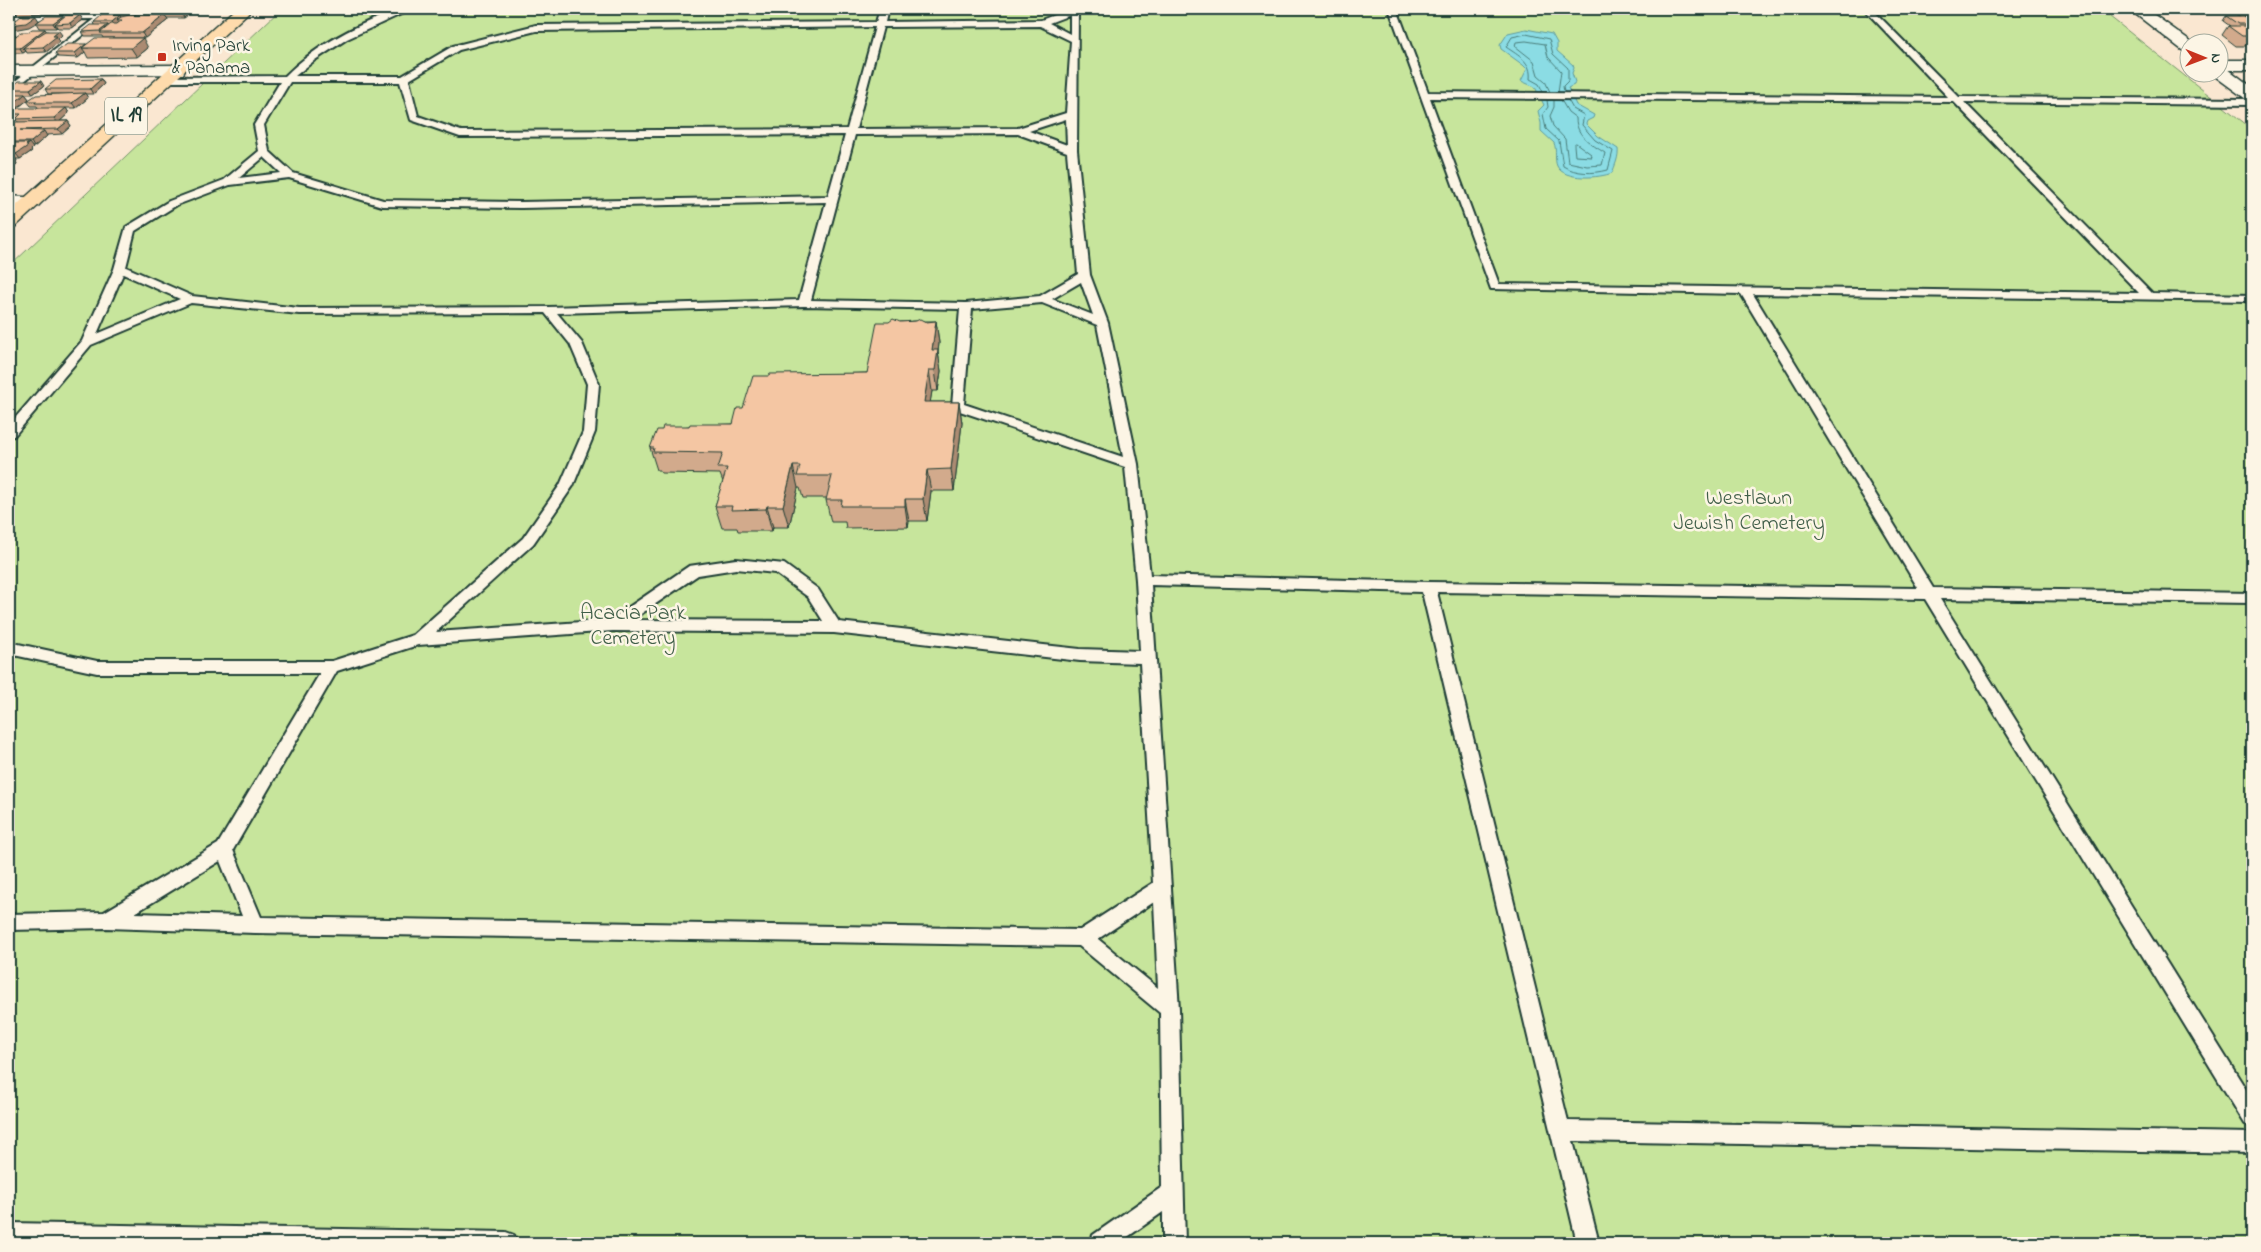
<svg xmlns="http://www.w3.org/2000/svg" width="2261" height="1252" font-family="'Indie Flower',sans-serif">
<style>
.green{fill:#c7e59c;stroke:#739168}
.water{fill:#8bdce4;stroke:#609c9e}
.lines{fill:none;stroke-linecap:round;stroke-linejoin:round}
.shore{stroke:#4a7d7a;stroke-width:1}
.service-casing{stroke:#1f3d34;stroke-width:4}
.minor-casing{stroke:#1f3d34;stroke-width:3}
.tertiary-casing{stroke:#1f3d34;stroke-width:3}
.primary-casing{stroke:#1f3d34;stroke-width:3}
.service{fill:#fcf5e5;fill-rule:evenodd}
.minor{fill:#fcf5e5;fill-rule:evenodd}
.tertiary{fill:#fcf5e5;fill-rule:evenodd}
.primary{fill:#fedbac;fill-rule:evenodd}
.wall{fill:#d2aa8c;stroke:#1f3d34}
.shaded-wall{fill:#ab8b72;stroke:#1f3d34}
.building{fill:#f4c6a3;stroke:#1f3d34}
.poi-dot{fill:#c8321e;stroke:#fcf5e5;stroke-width:2}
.labels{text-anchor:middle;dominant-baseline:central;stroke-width:5;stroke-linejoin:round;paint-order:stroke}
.far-poi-label{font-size:19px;fill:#1f3d34;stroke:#fcf5e5;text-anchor:start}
.shield{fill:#fcf5e5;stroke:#617469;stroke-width:1}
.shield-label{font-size:21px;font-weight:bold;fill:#1f3d34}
.park-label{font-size:22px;fill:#415f49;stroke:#fcf5e5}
</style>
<rect width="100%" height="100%" fill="#fae7d1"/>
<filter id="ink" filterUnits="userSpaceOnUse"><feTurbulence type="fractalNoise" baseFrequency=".02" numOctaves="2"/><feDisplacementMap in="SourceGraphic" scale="10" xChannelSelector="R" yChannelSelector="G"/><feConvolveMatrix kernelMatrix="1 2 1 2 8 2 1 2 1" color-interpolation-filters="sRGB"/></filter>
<g filter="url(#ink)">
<path class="green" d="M 281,9 L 2100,9 L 2252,129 L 2252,1243 L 9,1243 L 9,267 Z"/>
<path class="water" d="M 1526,29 L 1552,34 L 1557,43 L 1557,51 L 1573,65 L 1574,68 L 1572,73 L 1575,82 L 1574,85 L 1568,88 L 1576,105 L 1594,115 L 1593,118 L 1587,121 L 1586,124 L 1598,136 L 1618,149 C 1619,156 1615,166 1612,173 C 1600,178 1564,181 1557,166 C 1554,159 1557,150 1554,143 L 1541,131 L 1541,123 L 1538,111 L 1544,105 L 1535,87 L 1521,81 L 1527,69 L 1523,65 L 1501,49 L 1500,45 L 1508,33 Z"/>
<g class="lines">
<path class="shore" d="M 1543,92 L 1539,84 L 1530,79 C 1532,62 1519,56 1506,47 L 1512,37 L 1526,34 L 1549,39 L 1553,54 L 1568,68 L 1568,81 L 1563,86 L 1564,92
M 1550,92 L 1545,81 L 1538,75 L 1534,61 L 1515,46 L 1516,42 L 1526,41 L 1545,44 L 1548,57 L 1561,71 L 1558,92
M 1547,100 L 1548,107 L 1543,114 L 1546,129 L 1559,141 L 1563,166 C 1576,174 1593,174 1608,170 L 1613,151 L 1595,140 L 1582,125 L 1584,115 L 1573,109 L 1568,100
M 1554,100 L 1554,107 L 1550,116 L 1553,126 L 1565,139 L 1568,162 L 1587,166 L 1602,165 L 1605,153 C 1591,144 1576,136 1576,118 L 1568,112 L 1561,100
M 1576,143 L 1591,154 L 1592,157 L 1575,156 L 1574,145 Z"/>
<defs>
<path id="service" d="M 107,9 L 116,9 L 9,93 L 9,86 L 94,19 L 9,20 L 9,15 L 101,13 Z
M 401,9 L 412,9 L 347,39 L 315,60 L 295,76 L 402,76 L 453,46 L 536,25 L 876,22 L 880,9 L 888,9 L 885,22 L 1041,20 L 1070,9 L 1078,9 L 1077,150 L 1090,275 L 1108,323 L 1138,464 L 1150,575 L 1428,582 L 1918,588 L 1741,294 L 1491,289 L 1389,9 L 1397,9 L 1428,92 L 1948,97 L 1864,9 L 1872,9 L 1959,97 L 2252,99 L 2252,105 L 1964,102 L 2152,293 L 2252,295 L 2252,301 L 1753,294 L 1933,588 L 2252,593 L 2252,603 L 1940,599 L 2252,1099 L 2252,1127 L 2245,1124 L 1925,599 L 1437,592 L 1568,1121 L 2252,1133 L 2252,1153 L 1573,1141 L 1599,1243 L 1577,1243 L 1422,592 L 1151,585 L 1179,1009 L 1185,1243 L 1163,1243 L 1163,1212 L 1119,1243 L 1090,1243 L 1093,1235 L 1162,1187 L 1160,1013 L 1079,946 L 255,933 L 107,928 L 9,930 L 9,914 L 104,912 L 218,844 L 320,673 L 97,673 L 9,654 L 9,642 L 97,661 L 332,661 L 413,635 L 523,538 L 560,485 L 583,432 L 587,384 L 570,344 L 545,313 L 299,314 L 191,303 L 91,345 L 14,436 L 9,437 L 9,425 L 82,341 L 114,269 L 126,227 L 169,201 L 224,180 L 259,151 L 254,125 L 280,82 L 167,82 L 162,79 L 164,77 L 285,76 C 316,45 359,23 401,9 ZM 1070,15 L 1070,34 L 1049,23 ZM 1040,26 L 1071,41 L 1066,113 L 1018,128 L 856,129 L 883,27 ZM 875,27 L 847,129 L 461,131 L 418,116 L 409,80 L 459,50 L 536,31 ZM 290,82 L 400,82 L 411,120 L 460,137 L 845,135 L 828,196 L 521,202 L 383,200 L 293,173 L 269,151 L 264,125 ZM 1430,98 L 1954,102 L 2139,293 L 1499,284 ZM 1066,119 L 1067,145 L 1029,131 ZM 1018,134 L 1067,152 L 1078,274 L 1040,296 L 966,303 L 811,300 L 855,135 ZM 264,157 L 281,173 L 239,178 ZM 289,178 L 382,206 L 521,208 L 826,202 L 799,300 L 548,307 L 299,308 L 192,296 L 126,267 L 135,231 L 177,205 L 230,185 ZM 123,274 L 180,299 L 97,334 ZM 1081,282 L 1093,315 L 1052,299 ZM 1042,303 L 1097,325 L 1123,457 L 964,404 L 972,309 ZM 804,306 L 960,309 L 952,406 L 954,409 L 1125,467 L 1136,580 L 1140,651 L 1080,649 L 839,622 L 818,589 L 784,564 L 736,559 L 689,566 L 610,620 L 436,632 L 533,544 L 573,486 L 595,432 L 599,384 L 582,343 L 557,313 ZM 736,569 L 775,573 L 808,597 L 823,621 L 632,620 L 698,575 ZM 613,631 L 834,633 L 1080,661 L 1140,663 L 1153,883 L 1080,930 L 261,917 L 233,850 L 337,671 L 418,645 ZM 220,861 L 242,916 L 135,913 ZM 1154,902 L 1158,988 L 1098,939 Z
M 9,1223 L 506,1232 L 514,1235 L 517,1243 L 9,1243 Z"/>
<path id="minor" d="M 2218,60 L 2252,60 L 2252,70 L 2218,70 Z
M 177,65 L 183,66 L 185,70 L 183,74 L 9,76 L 9,66 Z
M 9,196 L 38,198 L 41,202 L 38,206 L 9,208 Z"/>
<path id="tertiary" d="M 2129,9 L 2146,9 L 2192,42 L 2188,42 L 2188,52 L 2182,50 Z
M 2218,65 L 2224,66 L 2252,87 L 2252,100 L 2246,99 L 2212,74 L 2218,72 Z"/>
<path id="primary" d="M 235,9 L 252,9 L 16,226 L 9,228 L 9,212 Z"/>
</defs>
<use href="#service" class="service-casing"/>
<use href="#minor" class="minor-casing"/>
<use href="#tertiary" class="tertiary-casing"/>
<use href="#primary" class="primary-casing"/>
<use href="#service" class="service"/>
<use href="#minor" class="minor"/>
<use href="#tertiary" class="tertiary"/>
<use href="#primary" class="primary"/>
</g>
<path class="wall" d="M 9,9 L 48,9 L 42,13 L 17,14 L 15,10 L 11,13 L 9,13 Z
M 56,9 L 101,9 L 95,13 L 78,13 L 77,12 L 75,13 L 58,13 Z
M 110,9 L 193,9 L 194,10 L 184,18 L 167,18 L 168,20 L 145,38 L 103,38 L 102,36 L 85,36 L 82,32 L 95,25 L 94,22 L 107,15 L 105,13 Z
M 2198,9 L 2252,9 L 2252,16 L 2243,16 L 2252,22 L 2252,46 L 2236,46 L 2222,35 L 2228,26 L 2230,26 L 2223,21 L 2226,16 L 2239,16 L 2230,9 L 2229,11 L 2226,11 L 2225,13 L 2203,13 Z
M 64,17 L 83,20 L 72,28 L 58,28 L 57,27 L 56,28 L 39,28 L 36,23 Z
M 47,31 L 62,35 L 58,39 L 60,41 L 46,52 L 27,53 L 26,51 L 23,53 L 9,53 L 9,34 L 16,36 Z
M 87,44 L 148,48 L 137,57 L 88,58 L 85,52 L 78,58 L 58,57 L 55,53 Z
M 101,79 L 104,84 L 93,94 L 85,94 L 88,98 L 76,108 L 66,108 L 69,113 L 60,121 L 68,121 L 71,126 L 62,134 L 47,135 L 47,136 L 34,147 L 31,147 L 33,148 L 31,150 L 32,151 L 20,159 L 16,159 L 17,161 L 16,162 L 17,164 L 9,170 L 9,126 L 18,122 L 17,119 L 14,119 L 11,115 L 9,117 L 9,94 L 11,94 L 9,89 L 44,86 L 33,94 L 25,94 L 29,99 L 16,109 L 9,109 L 12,113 L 38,108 L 37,106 L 31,106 L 27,101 L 69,94 L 48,94 L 45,89 Z
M 916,321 L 936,321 L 939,343 L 938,352 L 941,371 L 938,391 L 932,391 L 930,402 L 959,402 L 962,423 L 954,491 L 931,491 L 927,521 L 909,521 L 908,527 L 846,528 L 845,522 L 831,522 L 826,500 L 827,498 L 803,498 L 800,488 L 798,488 L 789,527 L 773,527 L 772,531 L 738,531 L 737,528 L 722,528 L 715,506 L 723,482 L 720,474 L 661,473 L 659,470 L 657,470 L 650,448 L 662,430 L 689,426 L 733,424 L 743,408 L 769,376 L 867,373 L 900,322 Z"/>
<path class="shaded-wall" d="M 9,9 L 15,9 L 14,9 L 15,10 L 11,13 Z
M 39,9 L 48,9 L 42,13 Z
M 73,9 L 75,9 L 77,12 L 75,13 Z
M 93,9 L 101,9 L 95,13 Z
M 133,9 L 136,14 L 131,17 L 128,13 Z
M 179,9 L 193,9 L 194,10 L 184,18 Z
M 80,15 L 83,20 L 72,28 L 70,23 Z
M 120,15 L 122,20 L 117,20 L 119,23 L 115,26 L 112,22 Z
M 165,15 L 168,20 L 145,38 L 142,33 Z
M 14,16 L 17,21 L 36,16 L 39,21 L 29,27 L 13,30 L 10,26 L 9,27 L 9,20 Z
M 63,16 L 66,20 L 55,24 L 57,27 L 56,28 L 53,23 Z
M 108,25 L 111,29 L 101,33 L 100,31 Z
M 45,29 L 48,33 L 23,48 L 26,51 L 23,53 L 20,48 Z
M 59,31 L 62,35 L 58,39 L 60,41 L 46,52 L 43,47 L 53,36 Z
M 15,34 L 18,39 L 9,46 L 9,39 Z
M 143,38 L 148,48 L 137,57 L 131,48 Z
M 86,44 L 89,48 L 82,48 L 85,52 L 78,58 L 75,53 Z
M 101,79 L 104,84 L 93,94 L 90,89 Z
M 41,81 L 44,86 L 33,94 L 30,89 Z
M 85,93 L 88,98 L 76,108 L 72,103 Z
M 25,94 L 29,99 L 16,109 L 13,104 Z
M 66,108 L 69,113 L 58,123 L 54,118 Z
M 9,109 L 12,114 L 9,117 Z
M 68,121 L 71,126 L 62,134 L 58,129 Z
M 44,131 L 47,136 L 34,147 L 31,142 Z
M 29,143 L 33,148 L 31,150 L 32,151 L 20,159 L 16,154 Z
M 14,156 L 17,161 L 16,162 L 17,164 L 9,170 L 9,162 Z
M 936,321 L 939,343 L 938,352 L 941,371 L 938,391 L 932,350 Z
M 929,370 L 932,391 L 927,423 L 924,402 Z
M 959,402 L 962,423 L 954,491 L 951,469 Z
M 793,466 L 798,488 L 789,527 L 783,506 Z
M 927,470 L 931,491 L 927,521 L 923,499 Z
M 905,499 L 909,521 L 908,527 L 905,506 Z
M 767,506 L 773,527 L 772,531 L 766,509 Z"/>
<path class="building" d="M 110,9 L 133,9 L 128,13 L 105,13 Z
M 2239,9 L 2252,9 L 2252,11 L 2243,11 Z
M 66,15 L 80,15 L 70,23 L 55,24 Z
M 102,15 L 120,15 L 112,22 L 94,22 Z
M 129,15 L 165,15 L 142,33 L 100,33 L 111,24 L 117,24 L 122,20 L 117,20 L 121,17 Z
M 9,16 L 14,16 L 9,20 Z
M 21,16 L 36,16 L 26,23 L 10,25 Z
M 46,16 L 63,16 L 53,23 L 36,23 Z
M 2226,16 L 2243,16 L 2252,22 L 2252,24 L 2238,24 Z
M 91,25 L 108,25 L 100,31 L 82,32 Z
M 2228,26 L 2252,26 L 2252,36 L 2242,36 Z
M 32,29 L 45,29 L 20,48 L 9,48 L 9,41 L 21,32 L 28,32 Z
M 46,31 L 59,31 L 53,36 L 57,36 L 43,47 L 23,48 L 38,36 Z
M 9,34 L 15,34 L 9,39 Z
M 95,38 L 143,38 L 131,48 L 82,48 Z
M 67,44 L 86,44 L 75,53 L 55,53 Z
M 101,79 L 90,89 L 45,89 L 56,80 Z
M 19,81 L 41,81 L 30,89 L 9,89 Z
M 85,93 L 72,103 L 35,103 L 37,101 L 27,101 L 36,95 Z
M 9,94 L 25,94 L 13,104 L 9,104 Z
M 18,108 L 66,108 L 54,118 L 16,119 L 21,114 L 11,114 Z
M 68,121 L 58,129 L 20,130 L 44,131 L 31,142 L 9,142 L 9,126 L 14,122 Z
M 9,143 L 29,143 L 26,145 L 28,146 L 16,154 L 9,154 Z
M 9,156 L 14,156 L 11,158 L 14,158 L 9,162 Z
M 893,319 L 900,322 L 916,321 L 920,319 L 926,322 L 936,321 L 932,350 L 938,350 L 935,370 L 929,370 L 924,402 L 959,402 L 951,469 L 927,470 L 923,499 L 905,499 L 905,506 L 841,506 L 842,500 L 826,500 L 832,476 L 797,476 L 800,466 L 793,466 L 783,506 L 767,506 L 766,509 L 731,510 L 732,506 L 715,506 L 727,468 L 718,468 L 723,453 L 653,452 L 654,448 L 650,448 L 657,430 L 662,430 L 663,426 L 689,426 L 690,424 L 733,424 L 737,408 L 743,408 L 753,376 L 769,376 L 770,374 L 867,373 L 877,322 L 889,322 Z"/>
</g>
<rect class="poi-dot" x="157" y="52" width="10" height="10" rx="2.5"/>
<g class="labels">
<g class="far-poi-label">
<text x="172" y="46">Irving Park<tspan x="172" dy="22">&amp; Panama</tspan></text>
</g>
<rect class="shield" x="105" y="97.5" width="42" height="37" rx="4"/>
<g class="shield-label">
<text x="126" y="116">IL 19</text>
</g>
<g class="park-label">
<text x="1749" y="499">Westlawn<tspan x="1749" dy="25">Jewish Cemetery</tspan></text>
<text x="633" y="614">Acacia Park<tspan x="633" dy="25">Cemetery</tspan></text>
</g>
</g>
<rect width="2261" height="1252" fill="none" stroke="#fcf5e5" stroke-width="30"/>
<rect x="15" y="15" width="2231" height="1222" fill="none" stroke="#1f3d34" stroke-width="2" filter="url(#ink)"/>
<g transform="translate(2204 58) rotate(91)"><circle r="24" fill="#fcf5e5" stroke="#a4ab9e"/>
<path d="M0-4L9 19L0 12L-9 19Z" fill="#c8321e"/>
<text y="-8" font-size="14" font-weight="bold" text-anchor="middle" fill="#1f3d34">N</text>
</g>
</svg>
